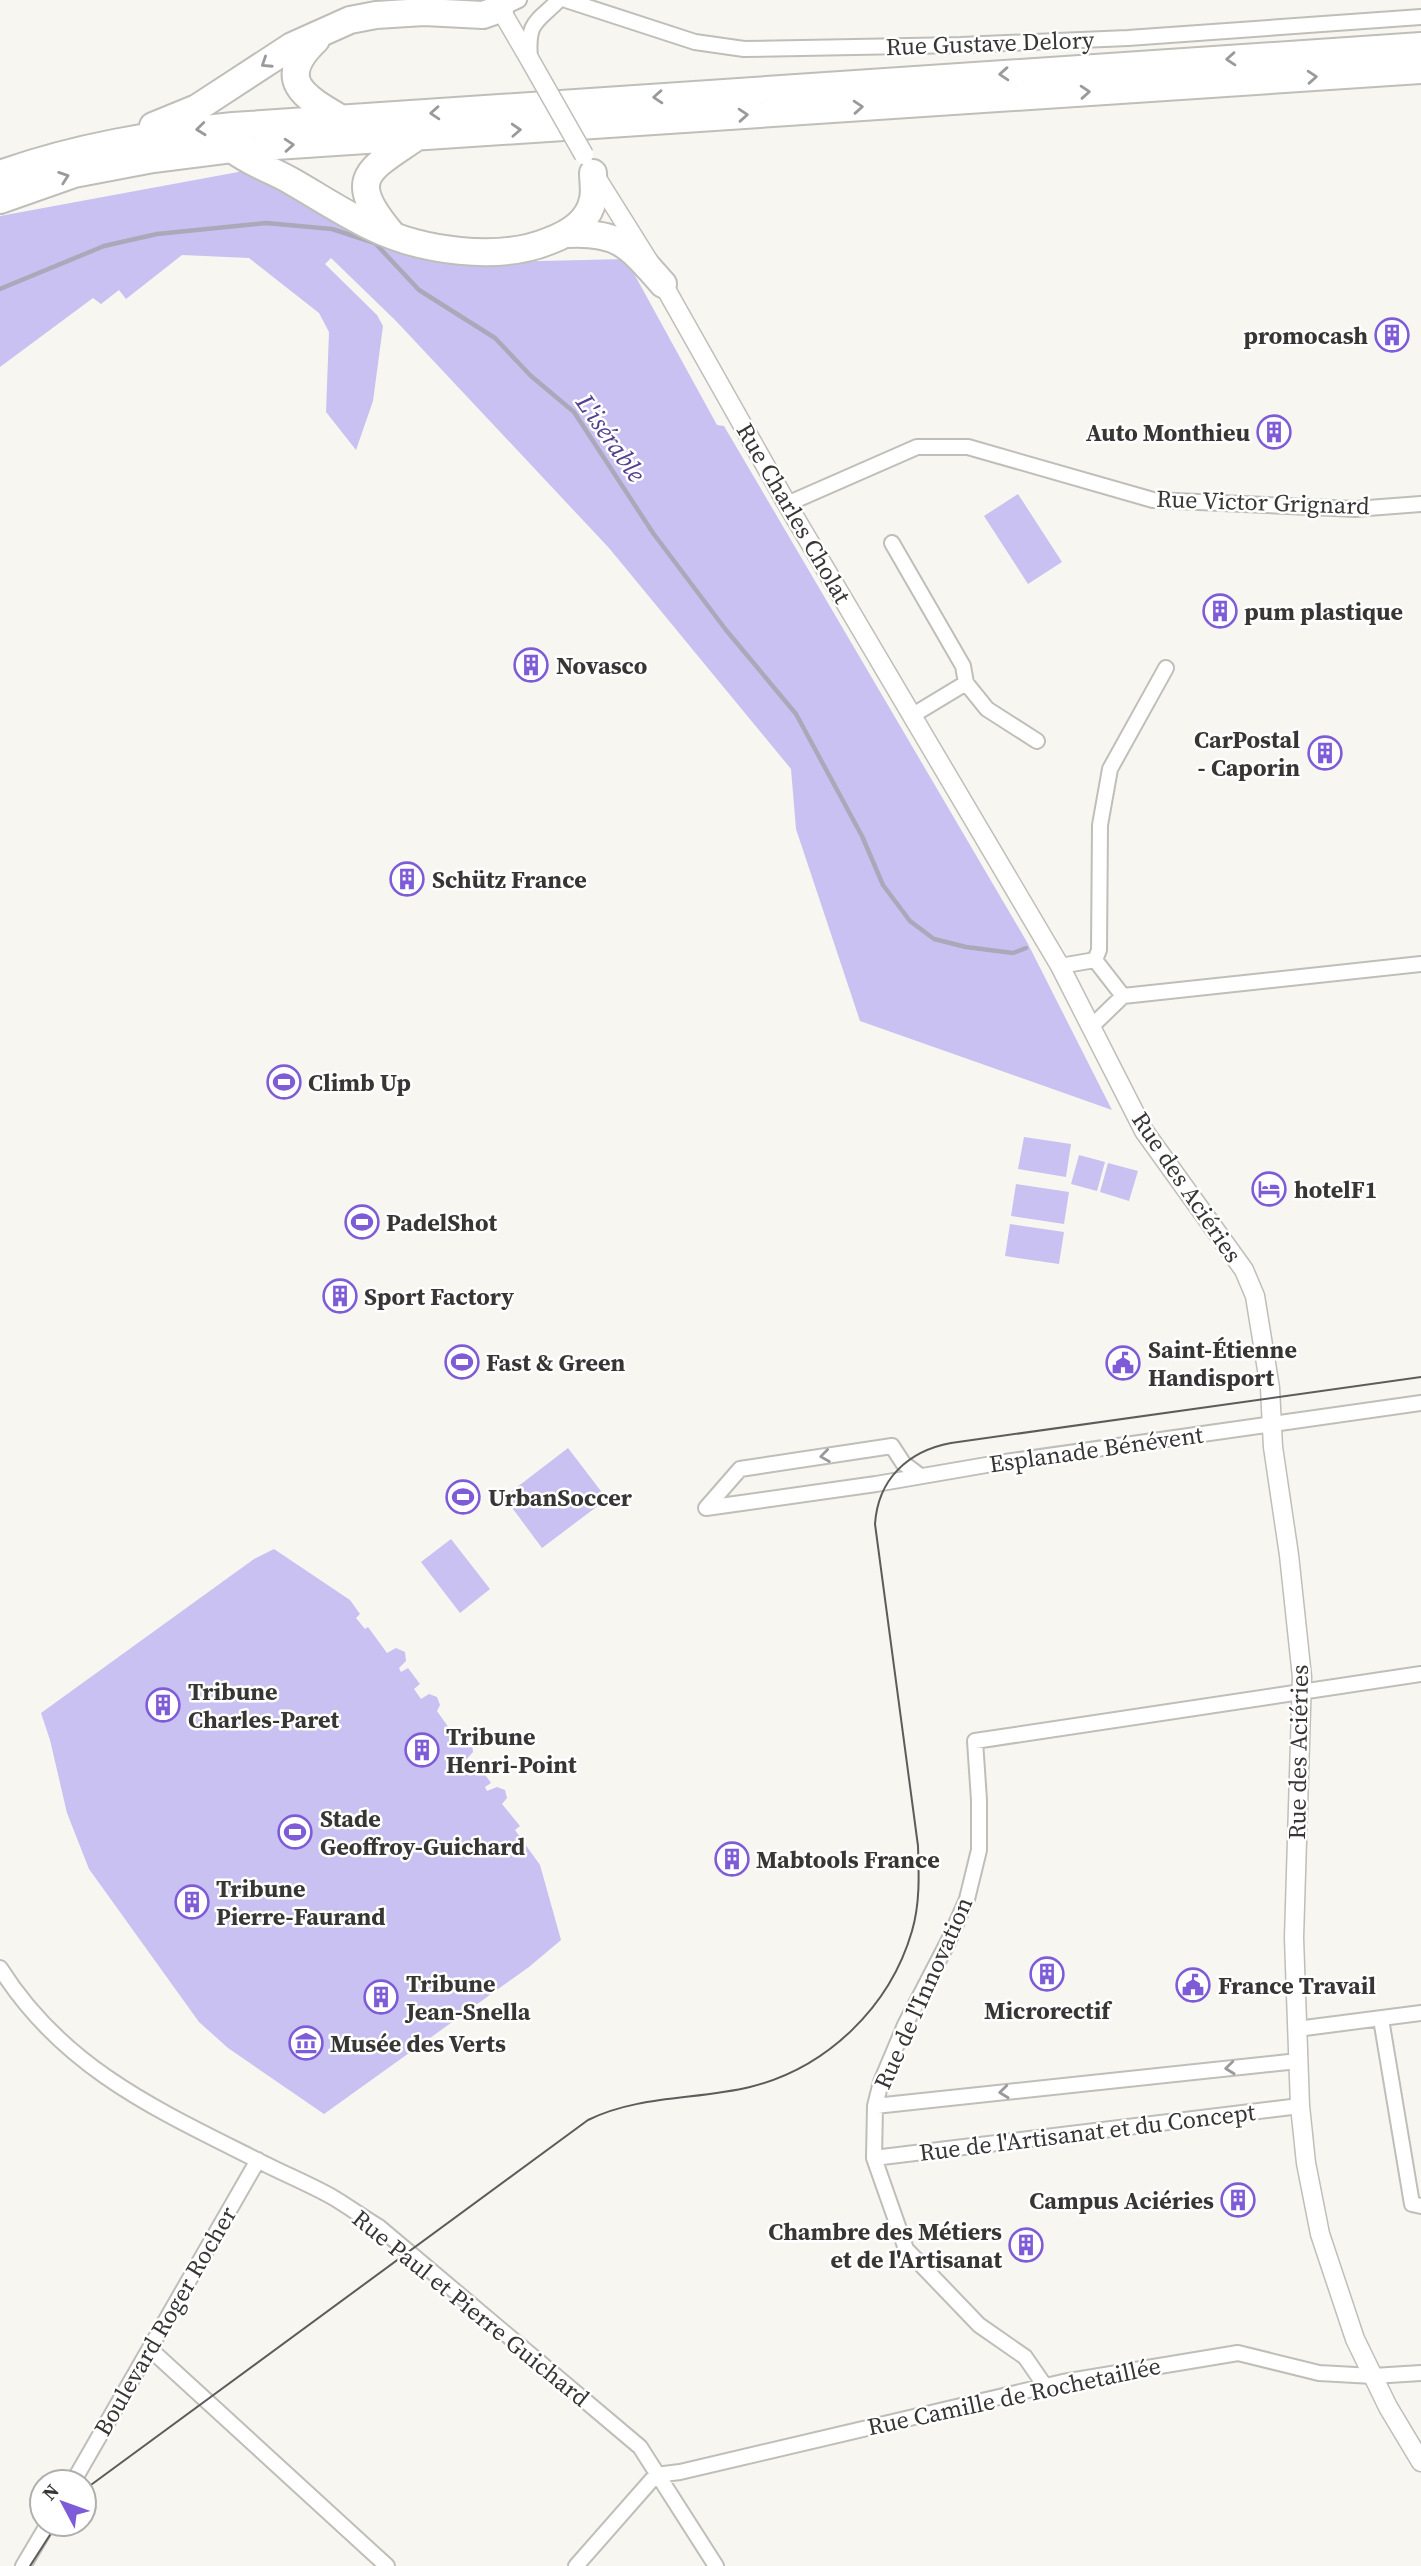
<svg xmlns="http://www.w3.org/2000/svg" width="1421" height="2566" font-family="'Source Serif 4',serif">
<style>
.green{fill:#c9c1f1}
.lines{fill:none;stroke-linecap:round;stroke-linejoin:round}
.stream{stroke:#aba8ba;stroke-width:4.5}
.minor-casing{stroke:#c0beb9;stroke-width:18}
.tertiary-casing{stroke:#c0beb9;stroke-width:21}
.motorway-casing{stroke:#c0beb9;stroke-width:30}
.minor{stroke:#fff;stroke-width:14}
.tertiary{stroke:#fff;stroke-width:18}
.motorway{stroke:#fff;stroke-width:26}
.tram{stroke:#5d5c5a;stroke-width:2}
.tertiary-bridge-casing{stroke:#c0beb9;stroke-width:21;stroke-linecap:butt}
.tertiary-bridge{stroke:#fff;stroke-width:18}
.oneway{stroke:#9b9a9a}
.labels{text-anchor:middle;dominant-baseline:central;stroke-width:5;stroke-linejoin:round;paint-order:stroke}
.street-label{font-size:24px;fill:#373634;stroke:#fff}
.poi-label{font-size:24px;font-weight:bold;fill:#373634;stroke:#fff;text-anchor:start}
.water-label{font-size:26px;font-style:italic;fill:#54408d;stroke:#fff}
</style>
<rect width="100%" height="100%" fill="#f8f6f1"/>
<path class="green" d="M 249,170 L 453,263 L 626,259 L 717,425 L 724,426 L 1027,942 L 1112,1110 L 860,1021 L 796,829 L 791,769 L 609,548 L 396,321 L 331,258 L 325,264 L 377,315 L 383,326 L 373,401 L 356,450 L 326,412 L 329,332 L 319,313 L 249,258 L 182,255 L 126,299 L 119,290 L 101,304 L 93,298 L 0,367 L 0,216 Z
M 1018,494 L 1062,562 L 1028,584 L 984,516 Z
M 1024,1137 L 1071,1144 L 1066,1177 L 1018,1169 Z
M 1079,1155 L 1105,1162 L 1097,1191 L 1071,1184 Z
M 1108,1163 L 1138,1171 L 1129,1201 L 1100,1192 Z
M 1016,1184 L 1069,1192 L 1064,1224 L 1011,1216 Z
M 1010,1224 L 1064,1232 L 1059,1264 L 1005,1256 Z
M 568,1448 L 607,1499 L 542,1548 L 504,1497 Z
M 451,1539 L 490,1589 L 460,1613 L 421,1562 Z
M 274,1549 L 350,1600 L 360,1614 L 356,1618 L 365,1629 L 368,1627 L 387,1653 L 396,1648 L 405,1652 L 406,1661 L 399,1668 L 401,1672 L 408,1668 L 420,1684 L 414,1689 L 421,1699 L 429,1694 L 437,1697 L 440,1705 L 437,1711 L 459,1742 L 467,1741 L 472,1744 L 473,1752 L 465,1761 L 472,1770 L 479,1766 L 491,1783 L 485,1787 L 487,1791 L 497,1787 L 505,1790 L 507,1798 L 502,1804 L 520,1826 L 515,1830 L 540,1865 L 561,1940 L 529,1967 L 324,2114 L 228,2048 L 199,2022 L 89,1869 L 67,1813 L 50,1740 L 41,1713 L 254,1559 Z"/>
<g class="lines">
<path class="stream" d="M 0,289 L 104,246 L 157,234 L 266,223 L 332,229 L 375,243 L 419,290 L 495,338 L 531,376 L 574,412 L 653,533 L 726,630 L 796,714 L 862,836 L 883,885 L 910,921 L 934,939 L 966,947 L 1013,953 L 1026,948"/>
<defs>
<path id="minor" d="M 566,0 L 695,42 L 744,49 L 961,45 L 1128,38 L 1421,17
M 500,9 L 519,0
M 530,59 C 527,21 536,23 559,0
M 787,504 L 917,447 L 968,447 L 1153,500 L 1355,509 L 1421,504
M 892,543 L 963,666 L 966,683 L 913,715
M 966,683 L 987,709 L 1037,741
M 1095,960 L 1099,950 L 1100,825 L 1110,769 L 1166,668
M 1095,960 L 1123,996
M 1060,966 L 1095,960
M 1092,1026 L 1123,996 L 1421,964
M 919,1475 L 903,1463 L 892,1446 L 740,1469 L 706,1508 L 876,1484 L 998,1463 L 1421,1403
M 0,1968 C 65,2071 162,2112 267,2165 C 289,2176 313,2186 334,2198 C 349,2207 364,2218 379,2227 L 640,2447 L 716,2566
M 1381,2019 L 1412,2204 L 1421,2206
M 1297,2029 L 1421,2013
M 875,2106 L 1298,2061
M 874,2158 L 1300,2106
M 150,2349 L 387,2566
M 1045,2386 L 1025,2357 L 979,2325 L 906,2249 L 874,2158 L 875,2106 L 881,2082 L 905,2025 L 949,1940 L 967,1899 L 979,1850 L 979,1800 L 975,1741 L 1421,1674
M 656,2475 L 680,2472 L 1063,2382 L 1238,2353 L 1319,2373 L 1373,2376 L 1421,2373
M 73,2482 L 258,2160
M 23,2566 L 48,2524
M 576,2566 L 656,2475"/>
<path id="tertiary" d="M 495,0 L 530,60
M 596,177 L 663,284 L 787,504 L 1060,966 L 1144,1131 L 1244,1270 L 1255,1296 L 1270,1388 L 1273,1447 L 1289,1555 L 1302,1677 L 1294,1938 L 1300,2106 L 1306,2163 L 1320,2234 L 1355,2339 L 1388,2407 L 1421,2462"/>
<path id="motorway" d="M 316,40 C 274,80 304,97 342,119
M 153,126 L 197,108 L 292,46 L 350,20 L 376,15 L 424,12 L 483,15 L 500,9
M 232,149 C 253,165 271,169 293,182 C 319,197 345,214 372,227 C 421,251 498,262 549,241 C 568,234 589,222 593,199 C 595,191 593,181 593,173
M 0,174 C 76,147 153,134 233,126 L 1421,46
M 0,200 L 74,174 L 153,159 L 232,149 L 1421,70
M 391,233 C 344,177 369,170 418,136
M 567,234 C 620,231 630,247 663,284"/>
</defs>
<use href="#minor" class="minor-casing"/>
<use href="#tertiary" class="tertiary-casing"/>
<use href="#motorway" class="motorway-casing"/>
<use href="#minor" class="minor"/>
<use href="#tertiary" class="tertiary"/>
<use href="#motorway" class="motorway"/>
<path class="tram" d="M 84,2490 L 588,2120 C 639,2095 696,2100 750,2087 C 827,2068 890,2007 912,1931 C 920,1904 919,1875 918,1846 L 875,1524 C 878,1479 908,1451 951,1443 L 1421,1377
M 30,2566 L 57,2524"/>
<defs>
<path id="tertiary-bridge" d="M 530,60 L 584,155"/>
</defs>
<use href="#tertiary-bridge" class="tertiary-bridge-casing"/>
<use href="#tertiary-bridge" class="tertiary-bridge"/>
</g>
<defs><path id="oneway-chevron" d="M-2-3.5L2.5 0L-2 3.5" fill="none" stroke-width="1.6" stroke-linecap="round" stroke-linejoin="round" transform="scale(1.75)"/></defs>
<g class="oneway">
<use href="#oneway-chevron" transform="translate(1231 59) rotate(176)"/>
<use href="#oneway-chevron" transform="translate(266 63) rotate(147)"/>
<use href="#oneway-chevron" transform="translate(1004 74) rotate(176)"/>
<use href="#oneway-chevron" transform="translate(1312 77) rotate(-4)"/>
<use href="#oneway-chevron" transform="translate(1085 92) rotate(-4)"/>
<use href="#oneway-chevron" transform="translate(658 97) rotate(176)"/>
<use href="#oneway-chevron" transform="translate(858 107) rotate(-4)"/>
<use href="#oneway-chevron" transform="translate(435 113) rotate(176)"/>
<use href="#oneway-chevron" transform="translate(743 115) rotate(-4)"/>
<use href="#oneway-chevron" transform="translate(201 129) rotate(174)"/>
<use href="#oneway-chevron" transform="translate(516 130) rotate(-3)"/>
<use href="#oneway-chevron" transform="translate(289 145) rotate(-4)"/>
<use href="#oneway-chevron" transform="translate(64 177) rotate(-19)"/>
<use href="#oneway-chevron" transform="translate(825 1456) rotate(172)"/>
<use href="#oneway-chevron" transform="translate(1230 2068) rotate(174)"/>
<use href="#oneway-chevron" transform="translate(1004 2092) rotate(174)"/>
</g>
<defs>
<symbol id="building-ring" viewBox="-11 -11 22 22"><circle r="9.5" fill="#fff" stroke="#7e5cd7" stroke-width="1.5"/><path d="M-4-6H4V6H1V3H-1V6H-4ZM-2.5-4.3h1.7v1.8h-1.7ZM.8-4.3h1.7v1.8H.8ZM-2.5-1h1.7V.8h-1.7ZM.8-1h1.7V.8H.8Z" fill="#7e5cd7"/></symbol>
<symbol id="stadium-ring" viewBox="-11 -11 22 22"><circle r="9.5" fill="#fff" stroke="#7e5cd7" stroke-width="1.5"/><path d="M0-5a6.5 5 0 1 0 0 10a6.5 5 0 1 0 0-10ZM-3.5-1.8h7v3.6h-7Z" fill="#7e5cd7"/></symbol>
<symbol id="hotel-ring" viewBox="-11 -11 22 22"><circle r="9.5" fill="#fff" stroke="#7e5cd7" stroke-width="1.5"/><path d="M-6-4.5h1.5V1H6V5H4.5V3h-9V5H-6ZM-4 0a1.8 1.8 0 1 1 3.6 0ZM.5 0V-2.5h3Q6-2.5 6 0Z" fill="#7e5cd7"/></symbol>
<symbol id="civic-ring" viewBox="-11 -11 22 22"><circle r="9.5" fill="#fff" stroke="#7e5cd7" stroke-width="1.5"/><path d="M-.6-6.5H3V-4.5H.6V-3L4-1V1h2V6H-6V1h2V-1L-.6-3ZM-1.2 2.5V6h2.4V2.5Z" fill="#7e5cd7"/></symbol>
<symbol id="museum-ring" viewBox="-11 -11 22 22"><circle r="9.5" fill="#fff" stroke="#7e5cd7" stroke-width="1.5"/><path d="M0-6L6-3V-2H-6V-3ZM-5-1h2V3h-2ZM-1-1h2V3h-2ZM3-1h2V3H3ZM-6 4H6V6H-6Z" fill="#7e5cd7"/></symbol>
</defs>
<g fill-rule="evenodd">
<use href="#building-ring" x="1373" y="316" width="38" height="38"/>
<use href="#building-ring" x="1255" y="413" width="38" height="38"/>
<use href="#building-ring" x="1201" y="592" width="38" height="38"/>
<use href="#building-ring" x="512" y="646" width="38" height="38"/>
<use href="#building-ring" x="1306" y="734" width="38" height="38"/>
<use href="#building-ring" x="388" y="860" width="38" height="38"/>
<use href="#stadium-ring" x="265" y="1063" width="38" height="38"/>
<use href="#hotel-ring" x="1250" y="1170" width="38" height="38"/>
<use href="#stadium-ring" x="343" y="1203" width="38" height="38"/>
<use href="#building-ring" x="321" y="1277" width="38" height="38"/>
<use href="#stadium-ring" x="443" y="1343" width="38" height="38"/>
<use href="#civic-ring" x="1104" y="1344" width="38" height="38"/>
<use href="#stadium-ring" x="444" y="1478" width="38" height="38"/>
<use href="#building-ring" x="144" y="1686" width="38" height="38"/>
<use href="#building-ring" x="403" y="1731" width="38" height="38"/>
<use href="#stadium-ring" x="276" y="1813" width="38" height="38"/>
<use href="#building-ring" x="713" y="1840" width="38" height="38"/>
<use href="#building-ring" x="173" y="1883" width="38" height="38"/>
<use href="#building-ring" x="1028" y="1955" width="38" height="38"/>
<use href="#civic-ring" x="1174" y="1966" width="38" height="38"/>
<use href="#building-ring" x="362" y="1978" width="38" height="38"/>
<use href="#museum-ring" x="287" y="2024" width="38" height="38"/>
<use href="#building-ring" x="1219" y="2181" width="38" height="38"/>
<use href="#building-ring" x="1007" y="2226" width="38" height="38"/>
</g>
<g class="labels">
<g class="street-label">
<text transform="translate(990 43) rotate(-2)">Rue Gustave Delory</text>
<text transform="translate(1263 502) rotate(2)">Rue Victor Grignard</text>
<text transform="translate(794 513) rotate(60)">Rue Charles Cholat</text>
<text transform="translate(1187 1187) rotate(56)">Rue des Aciéries</text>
<text transform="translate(1096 1449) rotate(-8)">Esplanade Bénévent</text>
<text transform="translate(1298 1752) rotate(-89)">Rue des Aciéries</text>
<text transform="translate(923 1993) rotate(-66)">Rue de l'Innovation</text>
<text transform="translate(1087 2132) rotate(-7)">Rue de l'Artisanat et du Concept</text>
<text transform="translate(471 2308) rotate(39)">Rue Paul et Pierre Guichard</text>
<text transform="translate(165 2321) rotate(-60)">Boulevard Roger Rocher</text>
<text transform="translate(1014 2396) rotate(-12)">Rue Camille de Rochetaillée</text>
</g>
<g class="poi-label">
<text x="1368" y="335" text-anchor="end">promocash</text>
<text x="1250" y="432" text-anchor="end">Auto Monthieu</text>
<text x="1244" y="611">pum plastique</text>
<text x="556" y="665">Novasco</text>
<text x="1300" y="739" text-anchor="end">CarPostal<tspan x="1300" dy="28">- Caporin</tspan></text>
<text x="432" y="879">Schütz France</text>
<text x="308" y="1082">Climb Up</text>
<text x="1294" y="1189">hotelF1</text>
<text x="386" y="1222">PadelShot</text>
<text x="364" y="1296">Sport Factory</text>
<text x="1148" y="1349">Saint-Étienne<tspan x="1148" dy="28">Handisport</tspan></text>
<text x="486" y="1362">Fast &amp; Green</text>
<text x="488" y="1497">UrbanSoccer</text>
<text x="188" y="1691">Tribune<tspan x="188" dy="28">Charles-Paret</tspan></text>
<text x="446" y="1736">Tribune<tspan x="446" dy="28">Henri-Point</tspan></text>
<text x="320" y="1818">Stade<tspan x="320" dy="28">Geoffroy-Guichard</tspan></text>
<text x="756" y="1859">Mabtools France</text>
<text x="216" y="1888">Tribune<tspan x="216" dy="28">Pierre-Faurand</tspan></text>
<text x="406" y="1983">Tribune<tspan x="406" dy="28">Jean-Snella</tspan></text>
<text x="1218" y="1985">France Travail</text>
<text x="1047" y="2010" text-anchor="middle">Microrectif</text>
<text x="330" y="2043">Musée des Verts</text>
<text x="1214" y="2200" text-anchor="end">Campus Aciéries</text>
<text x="1002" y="2231" text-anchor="end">Chambre des Métiers<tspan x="1002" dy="28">et de l'Artisanat</tspan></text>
</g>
<g class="water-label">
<text transform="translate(611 438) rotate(55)">L'isérable</text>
</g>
</g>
<g transform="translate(63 2503) rotate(311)"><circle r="33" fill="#ffffff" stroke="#afafae" stroke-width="2"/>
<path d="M0-5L12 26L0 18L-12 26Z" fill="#7e5cd7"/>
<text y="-10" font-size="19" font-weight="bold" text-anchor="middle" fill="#373634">N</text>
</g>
</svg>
